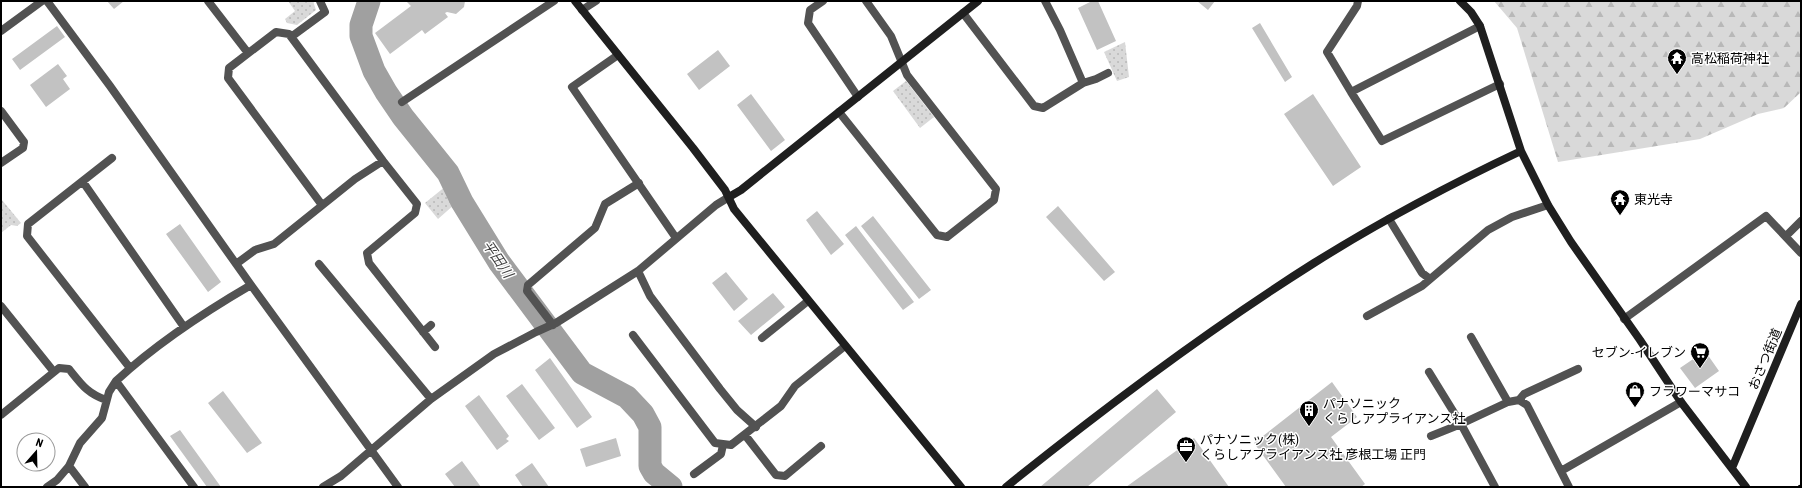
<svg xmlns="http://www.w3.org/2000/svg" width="1802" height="488" font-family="'Roboto Condensed','Noto Sans JP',sans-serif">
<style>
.green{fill:url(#green-dots)}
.forest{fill:url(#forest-firs)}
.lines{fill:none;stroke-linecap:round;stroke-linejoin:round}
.river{stroke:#a0a0a0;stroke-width:23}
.building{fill:#c2c2c2}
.street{stroke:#525252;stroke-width:8}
.secondary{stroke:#1f1f1f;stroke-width:8}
.rail-casing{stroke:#000;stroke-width:4.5}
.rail{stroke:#fff;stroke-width:3;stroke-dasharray:9;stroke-linecap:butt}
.labels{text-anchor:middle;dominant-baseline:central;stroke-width:3;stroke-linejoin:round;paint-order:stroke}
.poi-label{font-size:13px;fill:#000;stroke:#fff;text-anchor:start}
.street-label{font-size:13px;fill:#000;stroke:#fff}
.water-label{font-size:14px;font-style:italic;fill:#414141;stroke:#fff}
</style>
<defs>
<pattern id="green-dots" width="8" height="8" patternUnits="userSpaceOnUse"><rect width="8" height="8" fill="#d9d9d9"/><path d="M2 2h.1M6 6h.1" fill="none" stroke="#b8b8b8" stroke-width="1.8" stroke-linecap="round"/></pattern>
<pattern id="forest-firs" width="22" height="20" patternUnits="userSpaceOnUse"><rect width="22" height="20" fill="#d9d9d9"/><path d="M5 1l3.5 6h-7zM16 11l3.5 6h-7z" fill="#b8b8b8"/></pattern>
</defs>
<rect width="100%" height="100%" fill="#fff"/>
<path class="green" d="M 288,1 L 313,1 L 316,10 L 297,25 L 287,23 L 285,19 L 295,11 Z
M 1125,42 L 1129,77 L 1117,81 L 1104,52 Z
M 906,81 L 934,117 L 920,128 L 893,91 Z
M 446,186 L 455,204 L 438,219 L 425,203 Z
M 2,200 L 21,223 L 17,226 L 11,225 L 1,233 Z"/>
<path class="forest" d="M 1494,1 L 1801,1 L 1801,92 L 1784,108 L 1758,114 L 1700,139 L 1558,162 L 1517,28 Z"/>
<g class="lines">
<path class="river" d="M 369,1 L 361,25 L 361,36 L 374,71 L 386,92 L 403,117 L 448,173 L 462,202 L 499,262 L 582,373 L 627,397 L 643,414 L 650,427 L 650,466 L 654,473 L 671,487"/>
</g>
<path class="building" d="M 107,1 L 124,1 L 114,9 Z
M 406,1 L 465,1 L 464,7 L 456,14 L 447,12 L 445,13 L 448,17 L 425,34 L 422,30 L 390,54 L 375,33 L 411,6 Z
M 1092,1 L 1098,1 L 1116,41 L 1097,50 L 1078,8 Z
M 1197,1 L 1215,1 L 1208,10 Z
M 1260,23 L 1292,77 L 1285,82 L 1252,28 Z
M 57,26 L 65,37 L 20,70 L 12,59 Z
M 718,50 L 730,66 L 699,90 L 687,74 Z
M 58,64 L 67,76 L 63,79 L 70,89 L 46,107 L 30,85 Z
M 751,94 L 785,140 L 771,151 L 737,105 Z
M 1313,94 L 1361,167 L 1333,186 L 1284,114 Z
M 1058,206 L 1115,272 L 1104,281 L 1046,217 Z
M 817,211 L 844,244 L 831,255 L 806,220 Z
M 873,216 L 931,290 L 919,299 L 861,226 Z
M 180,224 L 221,282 L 208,292 L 166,234 Z
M 856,226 L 914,302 L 903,310 L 845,235 Z
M 726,272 L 748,299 L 734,311 L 712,283 Z
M 773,293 L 785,307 L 751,335 L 738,321 Z
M 1705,351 L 1719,371 L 1695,388 L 1680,368 Z
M 550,358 L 592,417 L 577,428 L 535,370 Z
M 1332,382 L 1357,417 L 1331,437 L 1365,484 L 1361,487 L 1286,487 L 1254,443 Z
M 522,384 L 555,428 L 539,440 L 506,396 Z
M 1157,389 L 1176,412 L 1087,487 L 1040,487 Z
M 223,391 L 262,443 L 247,453 L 208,403 Z
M 479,395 L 509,436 L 506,439 L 509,441 L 497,450 L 465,406 Z
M 180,430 L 221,487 L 207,487 L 170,436 Z
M 616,438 L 621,456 L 586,467 L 580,449 Z
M 1194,438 L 1229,487 L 1126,487 Z
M 462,461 L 481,487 L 455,487 L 445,474 Z
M 532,463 L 549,487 L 523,487 L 515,475 Z"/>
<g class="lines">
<path class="street" d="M 47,1 L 110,86 L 251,285 L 398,487
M 208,1 L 248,53
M 823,1 L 810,10 L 808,23 L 858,97
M 1045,1 L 1060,30 L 1083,83
M 1358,1 L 1357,6 L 1327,52 L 1351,92 L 1480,26
M 582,10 L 596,1
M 963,13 L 1034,106 L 1043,108 L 1083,83 L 1096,79 L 1108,73
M 1,31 L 42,1
M 291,37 L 325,12 L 320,1
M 618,55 L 572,87 L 676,238
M 1351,92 L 1382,141 L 1500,84
M 402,102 L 554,1
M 1,111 L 24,142 L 23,148 L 1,163
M 839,112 L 937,235 L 947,237 L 994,200 L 996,189 L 907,75 L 891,36 L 866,1
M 112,158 L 28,224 L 27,236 L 130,368
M 83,182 L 184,327
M 322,205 L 228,78 L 229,68 L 276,32 L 289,34 L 383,161 L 417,204 L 415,213 L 367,253 L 369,263 L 435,347
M 1389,219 L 1422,273 L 1430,279
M 1786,236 L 1801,221
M 236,264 L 255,250 L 274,244 L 355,179 L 383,161
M 319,264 L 431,399
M 638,271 L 650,296 L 720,389 L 737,410 L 756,427
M 1,306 L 54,372
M 1367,316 L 1422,286 L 1488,230 L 1512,217 L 1548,205
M 1624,319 L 1766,216 L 1801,253
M 553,325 L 527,291 L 528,285 L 595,228 L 605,204 L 639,183
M 423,332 L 431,325
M 633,335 L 715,443 L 731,445 L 781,406 L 795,386 L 845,346
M 1471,337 L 1508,402
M 762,338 L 808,301
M 1429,372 L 1461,424 L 1431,436
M 1519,400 L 1524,394 L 1578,369
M 1,415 L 59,368 L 69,369 C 82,385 87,393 106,400
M 745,435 L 776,475 L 785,476 L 821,446
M 69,466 L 85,487
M 1561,471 L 1681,402
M 694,474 L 721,454 L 723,445
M 47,487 L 57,480 L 69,466 L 80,443 L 102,418 L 109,392 L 116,381
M 194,487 L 116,381 C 157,343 203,313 251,285
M 323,487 L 341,476 L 431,399 L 494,354 L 536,332 L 556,323 L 638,271 L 716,205 L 729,197
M 1495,487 L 1461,424 L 1508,402 L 1519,400 L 1527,405 L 1569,487"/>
<path class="secondary" d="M 575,1 L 693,148 L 725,190 L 734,209 L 961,487
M 1460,1 L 1471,12 L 1480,26 L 1521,151 L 1548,205 L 1571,242 L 1640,340 L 1681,402 L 1746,487
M 729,197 L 741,190 L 978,1
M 1732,468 L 1801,304
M 1006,487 C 1104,408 1208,330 1314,263 C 1381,221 1451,184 1521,151"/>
<defs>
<path id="rail" d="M 1800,487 L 1801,487"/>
</defs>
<use href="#rail" class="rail-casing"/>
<use href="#rail" class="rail"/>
</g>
<defs>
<symbol id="temple-pin" viewBox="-11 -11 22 30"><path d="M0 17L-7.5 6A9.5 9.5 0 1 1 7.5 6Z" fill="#000" stroke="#fff"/><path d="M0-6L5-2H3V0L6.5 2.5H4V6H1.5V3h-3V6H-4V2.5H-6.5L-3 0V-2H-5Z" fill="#fff"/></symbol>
<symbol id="supermarket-pin" viewBox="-11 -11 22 30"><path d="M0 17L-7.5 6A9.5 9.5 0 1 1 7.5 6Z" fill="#000" stroke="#fff"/><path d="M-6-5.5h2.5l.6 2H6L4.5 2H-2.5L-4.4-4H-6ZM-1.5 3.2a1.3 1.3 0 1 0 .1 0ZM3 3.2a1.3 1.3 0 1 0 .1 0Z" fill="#fff"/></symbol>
<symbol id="shop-pin" viewBox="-11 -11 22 30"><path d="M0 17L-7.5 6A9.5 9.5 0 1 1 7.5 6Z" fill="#000" stroke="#fff"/><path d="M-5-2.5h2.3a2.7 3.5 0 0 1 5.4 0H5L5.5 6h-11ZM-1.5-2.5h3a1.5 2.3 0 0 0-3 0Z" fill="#fff"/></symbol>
<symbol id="building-pin" viewBox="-11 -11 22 30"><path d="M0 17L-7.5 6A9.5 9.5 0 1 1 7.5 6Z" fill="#000" stroke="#fff"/><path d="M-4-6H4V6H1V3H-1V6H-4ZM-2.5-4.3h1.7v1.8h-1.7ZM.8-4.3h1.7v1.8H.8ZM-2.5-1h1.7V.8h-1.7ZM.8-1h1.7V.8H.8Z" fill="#fff"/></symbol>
<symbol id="office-pin" viewBox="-11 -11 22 30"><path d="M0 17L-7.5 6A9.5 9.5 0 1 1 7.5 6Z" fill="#000" stroke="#fff"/><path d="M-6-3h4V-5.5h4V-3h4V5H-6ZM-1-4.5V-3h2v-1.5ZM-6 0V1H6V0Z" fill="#fff"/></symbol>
</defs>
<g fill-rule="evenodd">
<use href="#temple-pin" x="1666" y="47" width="22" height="30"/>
<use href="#temple-pin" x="1609" y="188" width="22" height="30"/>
<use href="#supermarket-pin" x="1689" y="341" width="22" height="30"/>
<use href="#shop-pin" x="1624" y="380" width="22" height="30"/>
<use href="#building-pin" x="1298" y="399" width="22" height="30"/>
<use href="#office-pin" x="1175" y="435" width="22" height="30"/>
</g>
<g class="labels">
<g class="poi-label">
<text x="1691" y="58">高松稲荷神社</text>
<text x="1634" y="199">東光寺</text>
<text x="1686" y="352" text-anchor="end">セブン-イレブン</text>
<text x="1649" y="391">フラワーマサコ</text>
<text x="1323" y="403">パナソニック<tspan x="1323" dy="15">くらしアプライアンス社</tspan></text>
<text x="1200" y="439">パナソニック(株)<tspan x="1200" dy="15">くらしアプライアンス社 彦根工場 正門</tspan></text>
</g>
<g class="street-label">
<text transform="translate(1765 359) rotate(-67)">おさつ街道</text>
</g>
<g class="water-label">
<text transform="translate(498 259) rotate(56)">平田川</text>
</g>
</g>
<rect width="1802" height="488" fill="none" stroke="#000000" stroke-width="4"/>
<g transform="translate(36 452) rotate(20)"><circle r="19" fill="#ffffff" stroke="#999999"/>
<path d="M0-3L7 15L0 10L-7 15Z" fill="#000000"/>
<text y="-6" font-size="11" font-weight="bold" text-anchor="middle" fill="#000000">N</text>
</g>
</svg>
